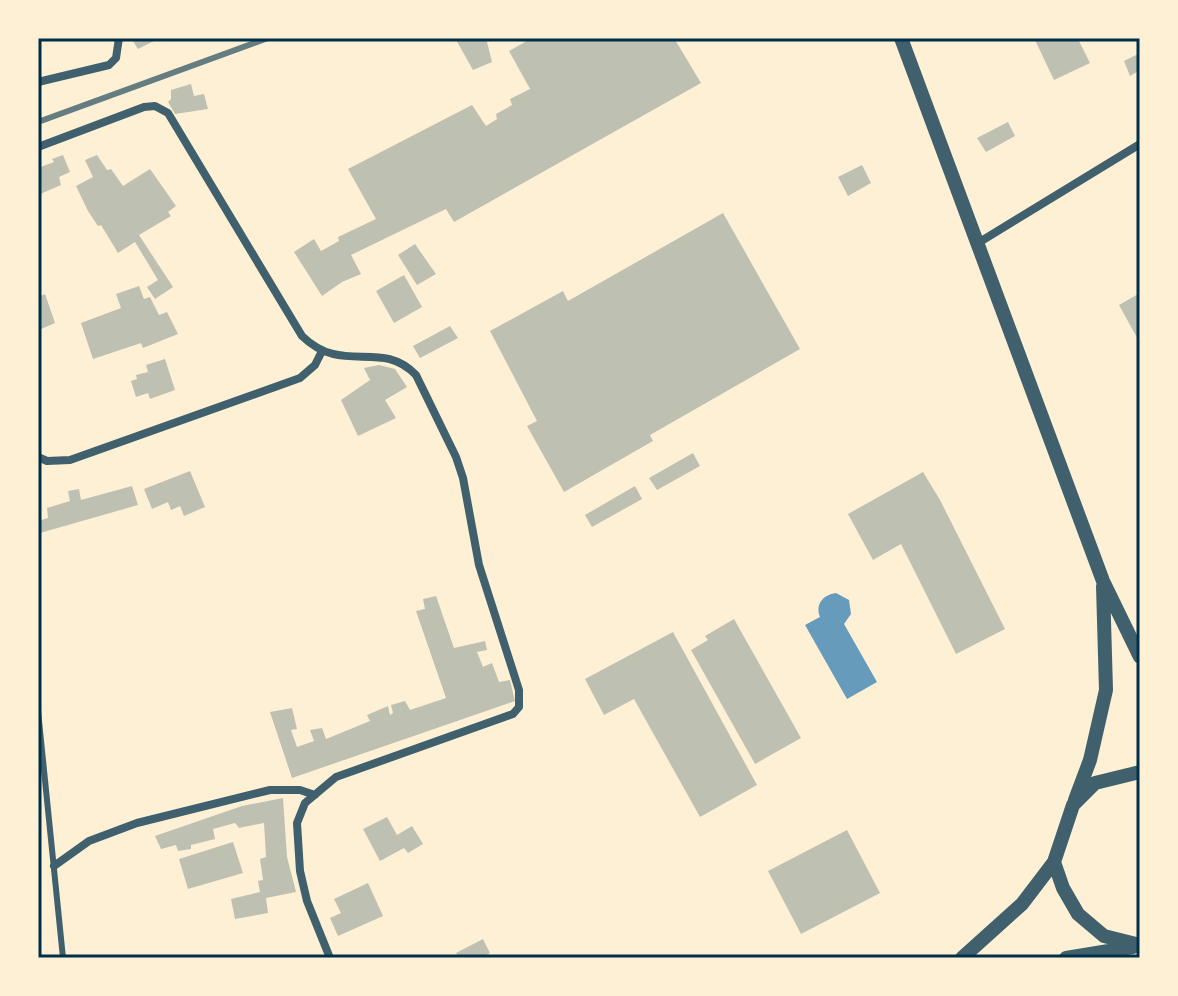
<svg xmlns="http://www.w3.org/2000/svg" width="1178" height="996" font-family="'Libre Baskerville',serif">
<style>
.water{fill:#669bbc}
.building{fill:#bec0b2}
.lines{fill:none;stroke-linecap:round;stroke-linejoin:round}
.path{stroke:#003049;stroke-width:4}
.service{stroke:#3f606c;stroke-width:6}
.minor{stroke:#3f606c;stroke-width:8}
.tertiary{stroke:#3f606c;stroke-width:14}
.rail{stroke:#657d81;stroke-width:6}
.neatline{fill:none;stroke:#003049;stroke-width:3}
</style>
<rect width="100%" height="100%" fill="#fdf0d5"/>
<path class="water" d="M 836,593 L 849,600 L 851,614 L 844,624 L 877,682 L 847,699 L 805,625 L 820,617 C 815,604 823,595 836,593 Z"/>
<path class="building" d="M 131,38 L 160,38 L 138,49 Z
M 455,38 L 486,38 L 492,62 L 473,70 Z
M 532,38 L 674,38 L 701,83 L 454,222 L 446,209 L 351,255 L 361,274 L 342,282 L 322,296 L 294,252 L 314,239 L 321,251 L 339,241 L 338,237 L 376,219 L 348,169 L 472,105 L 486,126 L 497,119 L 496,114 L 512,105 L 510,99 L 530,89 L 509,51 Z
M 1034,38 L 1085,38 L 1079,41 L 1090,63 L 1054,80 Z
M 1140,53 L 1140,70 L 1130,76 L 1124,61 Z
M 191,84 L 194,96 L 204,94 L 208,109 L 175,114 L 168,102 L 171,99 L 171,90 Z
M 1008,122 L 1015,136 L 986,152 L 977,138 Z
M 63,155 L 70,172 L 59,177 L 61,185 L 38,195 L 38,168 L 54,162 L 52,159 Z
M 97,155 L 107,170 L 111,169 L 123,186 L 150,169 L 176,206 L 168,212 L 171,216 L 139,235 L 173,287 L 155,299 L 147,287 L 158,280 L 135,242 L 118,253 L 101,225 L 98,226 L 88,211 L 76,186 L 93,177 L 85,160 Z
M 862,165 L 871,183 L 848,196 L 838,177 Z
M 723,213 L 800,349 L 650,435 L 653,441 L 564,492 L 527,426 L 537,421 L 490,331 L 563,291 L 568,301 Z
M 415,244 L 436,274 L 417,285 L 398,255 Z
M 404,275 L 422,307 L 394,323 L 376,291 Z
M 139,286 L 144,299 L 150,297 L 159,315 L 167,312 L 178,334 L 143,348 L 141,343 L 93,359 L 81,323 L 121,308 L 116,294 Z
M 1140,293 L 1140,343 L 1119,305 Z
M 45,294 L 55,323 L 39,330 L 38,297 Z
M 450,326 L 458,338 L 420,358 L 413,346 Z
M 165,359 L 175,390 L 150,399 L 148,393 L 136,397 L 131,381 L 137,379 L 136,375 L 148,372 L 146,365 Z
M 379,365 L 395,369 L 407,387 L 385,400 L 396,418 L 358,436 L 341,400 L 370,380 L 364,368 Z
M 693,453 L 700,466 L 657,490 L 649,478 Z
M 190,471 L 205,507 L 184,516 L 180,506 L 171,510 L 168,502 L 152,509 L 144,489 Z
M 923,472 L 940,500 L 1005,629 L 956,654 L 901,544 L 873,560 L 848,514 Z
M 132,486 L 138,505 L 40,533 L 38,521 L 48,518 L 47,508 L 70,501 L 68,491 L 79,489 L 81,500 Z
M 635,486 L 642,499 L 592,527 L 585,515 Z
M 436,596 L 454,648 L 485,641 L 487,650 L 477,652 L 483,667 L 492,663 L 499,682 L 510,680 L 515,701 L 292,778 L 270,712 L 292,708 L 297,729 L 291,730 L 297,747 L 314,741 L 310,730 L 322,728 L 326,739 L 370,721 L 367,715 L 388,706 L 390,715 L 393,713 L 391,705 L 405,701 L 410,710 L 446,698 L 416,611 L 425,609 L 423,599 Z
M 734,619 L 801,738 L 755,764 L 691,650 L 708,640 L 705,636 Z
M 673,632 L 757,785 L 700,817 L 634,699 L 604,715 L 585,679 Z
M 283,798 L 287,857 L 296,892 L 266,898 L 268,913 L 235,919 L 231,899 L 260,892 L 258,881 L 263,880 L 260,859 L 266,857 L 264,823 L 239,828 L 235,823 L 213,829 L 215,839 L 191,845 L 191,849 L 178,851 L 176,845 L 161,849 L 155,836 L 242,806 Z
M 387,817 L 397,835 L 412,826 L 423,844 L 408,853 L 404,848 L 380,861 L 363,829 Z
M 847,830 L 880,893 L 801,934 L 768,871 Z
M 233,842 L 243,873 L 188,889 L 179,859 Z
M 368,883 L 383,916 L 338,936 L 330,918 L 341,913 L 334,899 Z
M 483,939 L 490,953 L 481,958 L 459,958 L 456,953 Z"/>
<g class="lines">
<path class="path" d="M 38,39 L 39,38"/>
<path class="service" d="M 38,711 L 63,958"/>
<path class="minor" d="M 38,82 L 109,65 L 116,58 L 119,38
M 38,147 L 144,107 L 155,106 L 168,113 L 302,336 C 343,376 381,338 416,375 L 456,457 L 463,478 L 479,565 L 519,690 L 519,707 L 513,714 L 336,777 L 305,803 L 297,823 L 300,871 L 307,901 L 330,958
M 978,243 L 1140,144
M 38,457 L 47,461 L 70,460 L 300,378 L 315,365 L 322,351
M 54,866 L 89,841 L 137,823 L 270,790 L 300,790 L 315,795"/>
<path class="tertiary" d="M 901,38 L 1103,581 L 1140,657
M 1140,772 L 1095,783 L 1073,805 L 1054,862 L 1063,888 L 1078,914 L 1104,936 L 1140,945
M 1075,800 L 1090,760 L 1106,690 L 1103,586
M 962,958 L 1022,904 L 1054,862
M 1066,958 L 1133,947"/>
<path class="rail" d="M 38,122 L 268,38"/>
</g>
<rect width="1178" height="996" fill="none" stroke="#fdf0d5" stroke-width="80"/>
<rect x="40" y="40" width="1098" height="916" class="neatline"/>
</svg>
